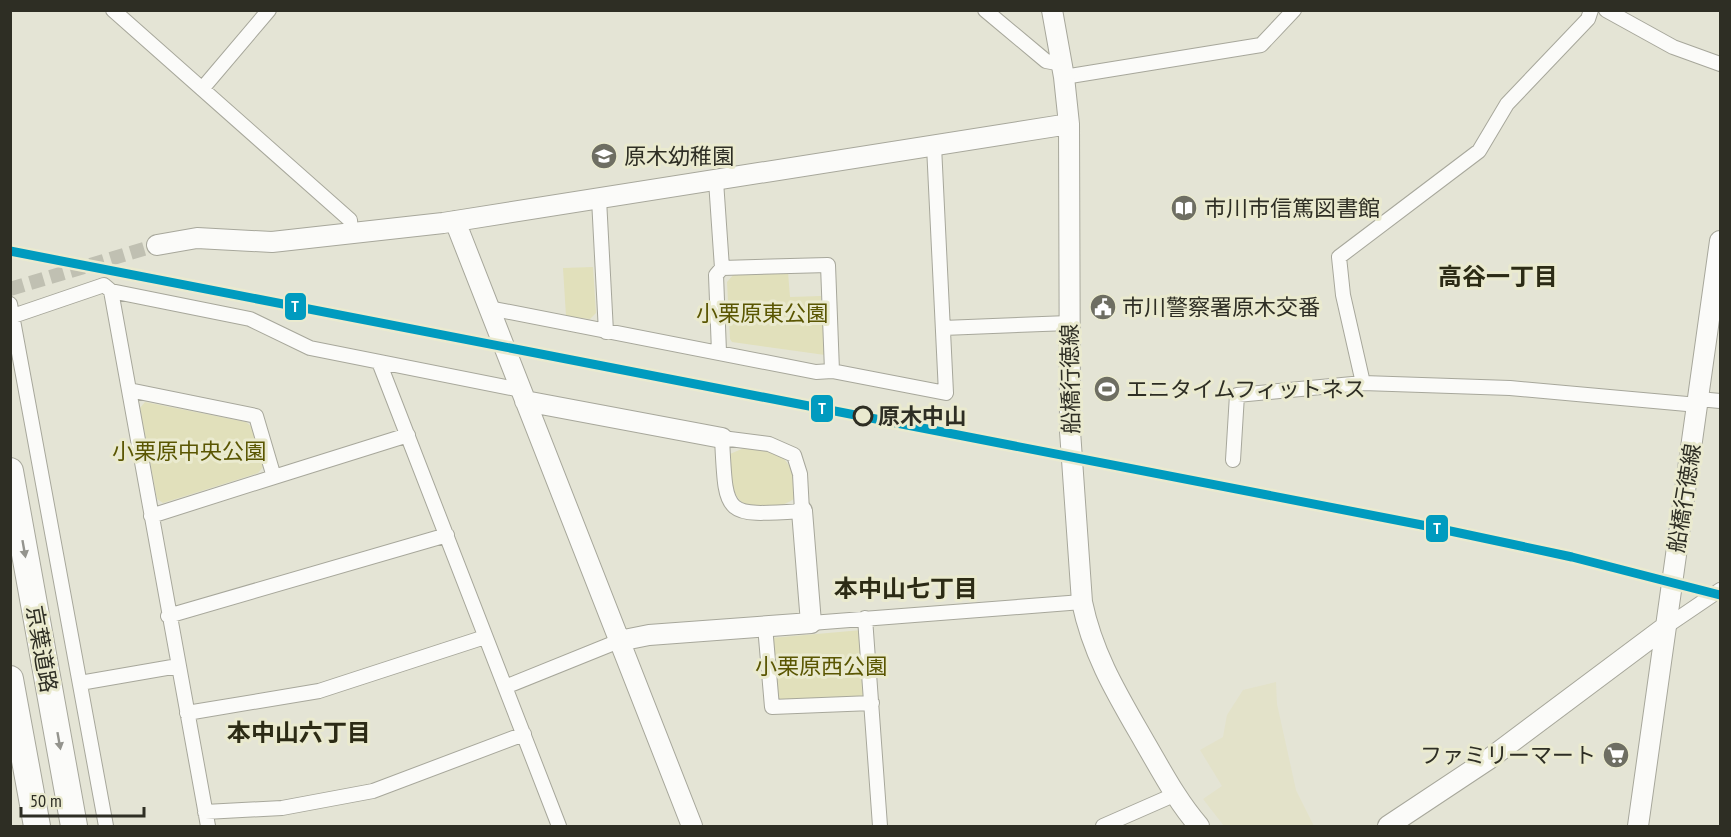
<svg xmlns="http://www.w3.org/2000/svg" width="1731" height="837" font-family="'PT Sans Narrow','Noto Sans JP',sans-serif">
<style>
.built{fill:#e3e2c9}
.green{fill:#e1e0bb}
.lines{fill:none;stroke-linecap:round;stroke-linejoin:round}
.street-tunnel{stroke:#c0c0b2;stroke-width:14;stroke-dasharray:14 7;stroke-linecap:butt}
.street-casing{stroke:#a7a79b;stroke-width:16}
.secondary-casing{stroke:#a7a79b;stroke-width:22}
.highway-casing{stroke:#a7a79b;stroke-width:28}
.street{stroke:#fbfbf9;stroke-width:14}
.secondary{stroke:#fbfbf9;stroke-width:20}
.highway{stroke:#fbfbf9;stroke-width:26}
.metro-1-casing{stroke:#eaeacf;stroke-width:14}
.metro-1{stroke:#009bbf;stroke-width:9}
.oneway{fill:#94948e}
.stop-dot{fill:#eaeacf;stroke:#2e2e24;stroke-width:3}
.labels{text-anchor:middle;dominant-baseline:central;stroke-width:6;stroke-linejoin:round;paint-order:stroke}
.poi-label{font-size:22px;fill:#2e2e24;stroke:#eaeacf;text-anchor:start}
.park-label{font-size:22px;fill:#5a5602;stroke:#eaeacf}
.street-label{font-size:22px;fill:#2e2e24;stroke:#eaeacf}
.stop-label{font-size:22px;font-weight:bold;fill:#2e2e24;stroke:#eaeacf;text-anchor:start}
.neighbourhood-label{font-size:24px;font-weight:bold;fill:#2c2b15;stroke:#eaeacf}
.line-badge{stroke:#eaeacf;stroke-width:2}
.badge-label{font-size:16px;text-anchor:middle;font-weight:bold;fill:#fff}
</style>
<rect width="100%" height="100%" fill="#e4e4d5"/>
<path class="built" d="M 1276,682 L 1277,704 L 1296,790 L 1314,826 L 1224,826 L 1203,799 L 1222,786 L 1200,750 L 1223,737 L 1227,715 L 1243,690 Z"/>
<path class="green" d="M 593,267 L 596,313 L 590,319 L 566,316 L 563,268 Z
M 788,272 L 790,297 L 821,296 L 825,355 L 732,342 L 730,339 L 727,282 L 734,274 Z
M 145,402 L 246,422 L 252,427 L 263,467 L 258,473 L 163,503 L 157,499 L 140,408 Z
M 744,448 C 782,450 796,459 794,499 C 782,506 776,508 762,508 C 729,508 732,480 730,454 Z
M 862,630 L 867,691 L 863,696 L 782,701 L 776,697 L 771,638 Z"/>
<g class="lines">
<path class="street-tunnel" d="M 10,289 L 157,245"/>
<defs>
<path id="street" d="M 113,10 L 350,220 L 351,233
M 985,10 L 1046,61 L 1062,64
M 1606,10 L 1673,47 L 1720,64
M 1064,77 L 1261,45 L 1294,10
M 202,89 L 269,10
M 716,181 L 722,268 L 716,275 L 719,352
M 599,199 L 606,332
M 722,268 L 828,265 L 832,371
M 111,291 L 208,826
M 10,304 L 106,826
M 489,308 L 816,372 L 832,371 L 946,393 L 934,146
M 13,316 L 104,285 L 111,291 L 250,319 L 310,348 L 521,390
M 943,328 L 1069,323
M 379,362 L 559,826
M 1363,383 L 1343,295 L 1339,257 L 1479,151 L 1507,104 L 1588,19 L 1591,10
M 129,390 L 256,416 L 274,477 L 408,435
M 1699,399 L 1720,401
M 722,438 L 769,444 L 794,455 L 800,474 L 802,511 C 723,516 726,517 722,438 Z
M 1233,460 L 1237,395 L 1363,383 L 1510,388 L 1698,405
M 151,516 L 274,477
M 168,616 L 447,535
M 865,618 L 880,826
M 811,623 L 1082,602
M 765,626 L 772,707 L 872,703
M 1664,628 L 1720,590
M 80,683 L 178,666
M 505,687 L 619,641
M 187,713 L 319,691 L 485,637
M 205,812 L 282,808 L 373,791 L 524,734
M 1103,826 L 1176,794"/>
<path id="secondary" d="M 1052,10 L 1064,77 L 1069,124 L 1070,431 L 1082,602 C 1093,655 1117,694 1144,741 C 1161,770 1177,801 1199,826
M 455,221 L 692,826
M 157,245 L 197,238 L 272,242 L 443,223 L 1069,124
M 525,401 L 722,438
M 619,641 L 649,635 L 811,623 L 802,511
M 1388,826 L 1489,759 L 1664,628
M 1638,826 L 1720,241"/>
<path id="highway" d="M 10,471 L 74,826
M 10,679 L 37,826"/>
</defs>
<use href="#street" class="street-casing"/>
<use href="#secondary" class="secondary-casing"/>
<use href="#highway" class="highway-casing"/>
<use href="#street" class="street"/>
<use href="#secondary" class="secondary"/>
<use href="#highway" class="highway"/>
<defs>
<path id="metro-1" d="M 10,251 L 1422,525 L 1572,557 L 1720,595"/>
</defs>
<use href="#metro-1" class="metro-1-casing"/>
<use href="#metro-1" class="metro-1"/>
</g>
<defs><path id="oneway-solid" d="M-6-.8H1V-3.2L6.5 0L1 3.2V.8H-6Z" transform="scale(1.5)"/></defs>
<g class="oneway">
<use href="#oneway-solid" transform="translate(24 549) rotate(80)"/>
<use href="#oneway-solid" transform="translate(59 741) rotate(80)"/>
</g>
<defs>
<symbol id="school-disc" viewBox="-11 -11 22 22"><circle r="9.5" fill="#6e6e62" stroke="#eaeacf"/><path d="M0-5L7-2L0 1L-7-2ZM-4 1L0 2.5L4 1V4Q0 6-4 4Z" fill="#fff"/></symbol>
<symbol id="library-disc" viewBox="-11 -11 22 22"><circle r="9.5" fill="#6e6e62" stroke="#eaeacf"/><path d="M-6-4Q-3-5.5-.7-3.5V5Q-3 3-6 4ZM6-4Q3-5.5 .7-3.5V5Q3 3 6 4Z" fill="#fff"/></symbol>
<symbol id="civic-disc" viewBox="-11 -11 22 22"><circle r="9.5" fill="#6e6e62" stroke="#eaeacf"/><path d="M-.6-6.5H3V-4.5H.6V-3L4-1V1h2V6H-6V1h2V-1L-.6-3ZM-1.2 2.5V6h2.4V2.5Z" fill="#fff"/></symbol>
<symbol id="stadium-disc" viewBox="-11 -11 22 22"><circle r="9.5" fill="#6e6e62" stroke="#eaeacf"/><path d="M0-5a6.5 5 0 1 0 0 10a6.5 5 0 1 0 0-10ZM-3.5-1.8h7v3.6h-7Z" fill="#fff"/></symbol>
<symbol id="supermarket-disc" viewBox="-11 -11 22 22"><circle r="9.5" fill="#6e6e62" stroke="#eaeacf"/><path d="M-6-5.5h2.5l.6 2H6L4.5 2H-2.5L-4.4-4H-6ZM-1.5 3.2a1.3 1.3 0 1 0 .1 0ZM3 3.2a1.3 1.3 0 1 0 .1 0Z" fill="#fff"/></symbol>
</defs>
<g fill-rule="evenodd">
<use href="#school-disc" x="589" y="141" width="30" height="30"/>
<use href="#library-disc" x="1169" y="193" width="30" height="30"/>
<use href="#civic-disc" x="1088" y="292" width="30" height="30"/>
<use href="#stadium-disc" x="1092" y="374" width="30" height="30"/>
<use href="#supermarket-disc" x="1601" y="740" width="30" height="30"/>
</g>
<circle class="stop-dot" cx="863" cy="416" r="9"/>
<g class="labels">
<g class="poi-label">
<text x="624" y="156">原木幼稚園</text>
<text x="1204" y="208">市川市信篤図書館</text>
<text x="1122" y="307">市川警察署原木交番</text>
<text x="1126" y="389">エニタイムフィットネス</text>
<text x="1596" y="755" text-anchor="end">ファミリーマート</text>
</g>
<g class="park-label">
<text x="762" y="313">小栗原東公園</text>
<text x="189" y="451">小栗原中央公園</text>
<text x="821" y="666">小栗原西公園</text>
</g>
<g class="street-label">
<text transform="translate(1070 379) rotate(-91)">船橋行徳線</text>
<text transform="translate(1684 498) rotate(-81)">船橋行徳線</text>
<text transform="translate(42 649) rotate(80)">京葉道路</text>
</g>
<g class="stop-label">
<text x="878" y="416">原木中山</text>
</g>
<g class="neighbourhood-label">
<text x="1498" y="276">高谷一丁目</text>
<text x="906" y="588">本中山七丁目</text>
<text x="299" y="732">本中山六丁目</text>
</g>
</g>
<g class="line-badge">
<rect x="284" y="292" width="23" height="29" rx="6" fill="#009bbf"/>
<rect x="810" y="394" width="24" height="29" rx="6" fill="#009bbf"/>
<rect x="1425" y="514" width="24" height="29" rx="6" fill="#009bbf"/>
</g>
<g class="badge-label">
<text x="295" y="312">T</text>
<text x="822" y="414">T</text>
<text x="1437" y="534">T</text>
</g>
<rect width="1731" height="837" fill="none" stroke="#2e2e24" stroke-width="24"/>
<path d="M21 807v9h123v-9" fill="none" stroke="#2e2e24" stroke-width="3"/>
<text x="30" y="807" font-size="18" fill="#2e2e24" stroke="#eaeacf" stroke-width="4.5" paint-order="stroke">50 m</text>
</svg>
